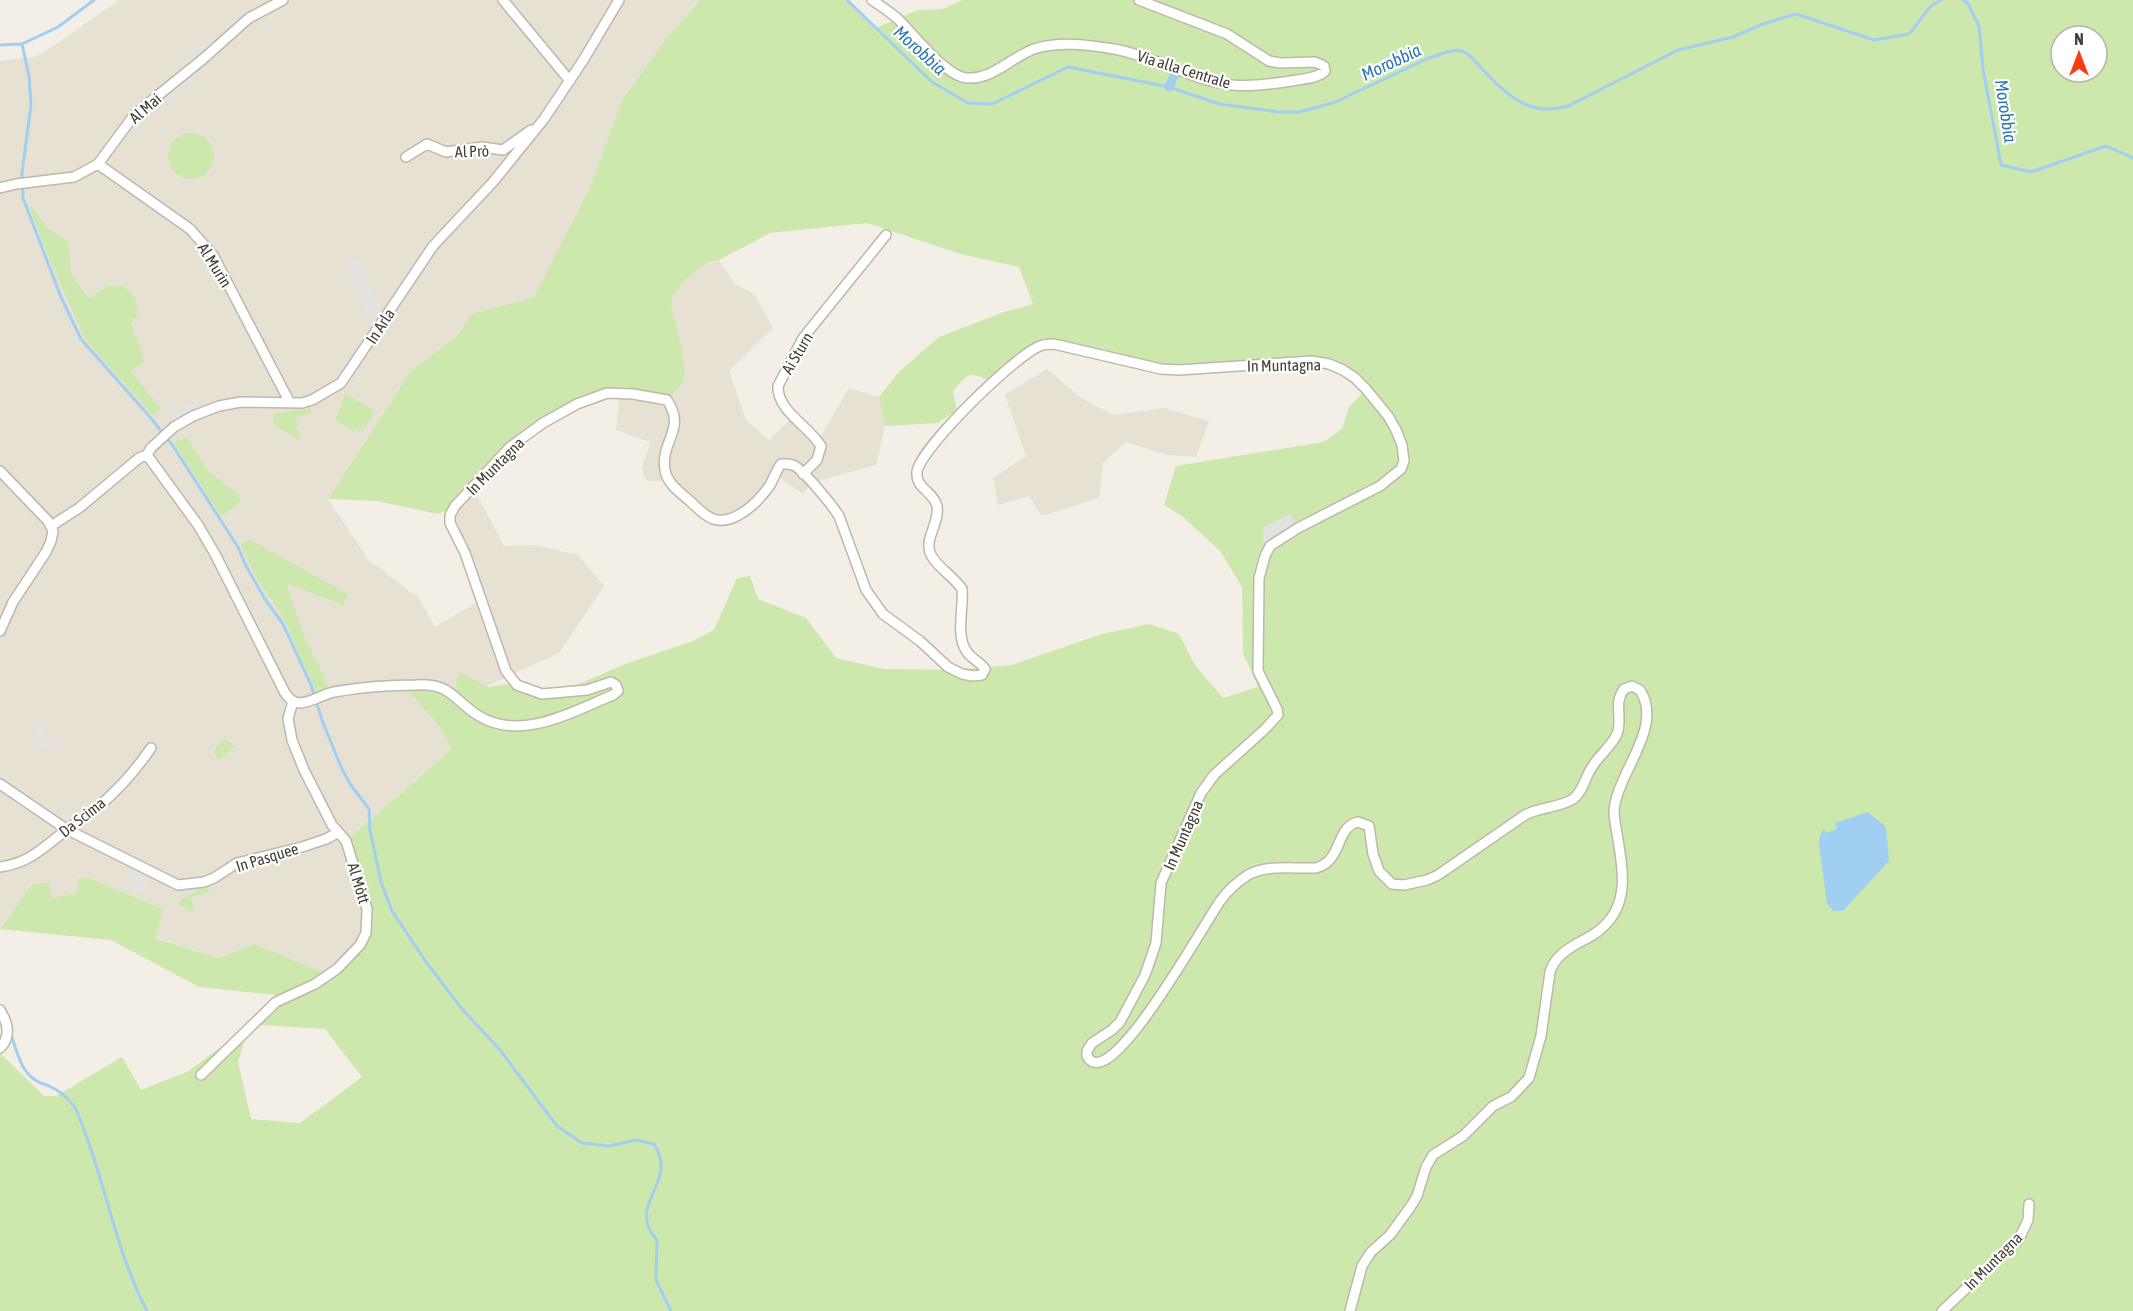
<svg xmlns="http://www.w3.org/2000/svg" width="2133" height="1311" font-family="'Asap Condensed',sans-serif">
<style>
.residential{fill:#e7e1d4}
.green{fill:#cde8ad;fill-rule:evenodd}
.parking{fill:#e4e2de}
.water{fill:#a0cff1}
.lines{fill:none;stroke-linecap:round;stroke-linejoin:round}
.stream{stroke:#a0cff1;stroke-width:3}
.canal{stroke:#a0cff1;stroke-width:9}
.minor-casing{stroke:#bfb7a8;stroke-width:12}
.minor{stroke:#fff;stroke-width:9}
.labels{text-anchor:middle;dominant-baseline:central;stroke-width:4.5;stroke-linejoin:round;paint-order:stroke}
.street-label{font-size:16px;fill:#463f35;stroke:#fff}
.water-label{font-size:18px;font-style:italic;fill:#2c78b3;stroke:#fff}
</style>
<rect width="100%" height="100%" fill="#f3efe6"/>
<path class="residential" d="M 119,0 L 700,0 L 665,40 L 622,100 L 591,185 L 534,297 L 471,314 L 457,336 L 410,372 L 328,499 L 370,562 L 378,566 L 406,589 L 418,596 L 435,627 L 481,600 L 450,515 L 473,487 L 504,546 L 536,545 L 578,555 L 604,586 L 559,653 L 459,699 L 460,742 L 346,841 L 367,909 L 366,933 L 329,976 L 254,944 L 219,958 L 155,937 L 77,893 L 52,898 L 32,884 L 0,929 L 0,61 L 34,57 L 55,45 Z
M 719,260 L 735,284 L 755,295 L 773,328 L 729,371 L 746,420 L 769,440 L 794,416 L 818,441 L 849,388 L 879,397 L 885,426 L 876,465 L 811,483 L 803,494 L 775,475 L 743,512 L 713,519 L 669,481 L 646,481 L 642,468 L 650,442 L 616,430 L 620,393 L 667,400 L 681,386 L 685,376 L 681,342 L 673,315 L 671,305 L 673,296 L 681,284 L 702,266 Z
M 1047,369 L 1080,397 L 1112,415 L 1164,408 L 1209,421 L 1196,457 L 1167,455 L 1126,442 L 1103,463 L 1099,498 L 1042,516 L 1029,496 L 998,505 L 993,478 L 1026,456 L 1005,395 Z"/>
<path class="green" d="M 700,0 L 847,0 L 876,28 L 918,10 L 943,9 L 962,0 L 2133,0 L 2133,1311 L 0,1311 L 0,1053 L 44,1096 L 56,1096 L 122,1057 L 141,1090 L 187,1072 L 249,1026 L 238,1062 L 251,1119 L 300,1123 L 362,1077 L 325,1029 L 245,1024 L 285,996 L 199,987 L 111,940 L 0,929 L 32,884 L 49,883 L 52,898 L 77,893 L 78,879 L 88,878 L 163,909 L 155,938 L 219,958 L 254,944 L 329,975 L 343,964 L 367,926 L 346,841 L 452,749 L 440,727 L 408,690 L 430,689 L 459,698 L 456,686 L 459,672 L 489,687 L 507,684 L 551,696 L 625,664 L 693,641 L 714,630 L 737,578 L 750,576 L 758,599 L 806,618 L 836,658 L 883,669 L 949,670 L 1012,665 L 1102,634 L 1149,624 L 1179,634 L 1195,665 L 1223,698 L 1258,687 L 1243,653 L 1242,587 L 1220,551 L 1182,516 L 1164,505 L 1176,466 L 1323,442 L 1342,429 L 1349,407 L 1366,389 L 1329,364 L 1179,370 L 1042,345 L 990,381 C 967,371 970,373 953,391 L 957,410 L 938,423 L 885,426 L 879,397 L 899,372 L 939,337 L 1004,312 L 1033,304 L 1019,267 L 960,254 L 867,223 L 770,233 L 719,260 L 709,262 L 700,268 L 681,284 L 673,296 L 671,305 L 673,315 L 681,342 L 685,376 L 681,386 L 667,400 L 593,397 L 510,447 L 455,506 L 438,514 L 377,501 L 328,499 L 410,372 L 457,336 L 471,314 L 534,297 L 591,185 L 622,100 L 665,40 ZM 2061,36 L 2097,36 L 2097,72 L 2061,72 ZM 1836,823 L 1867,887 L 1820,835 L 1824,830 L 1826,834 L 1838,829 Z
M168 156a23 23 0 1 1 46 0a23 23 0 1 1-46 0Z
M 32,206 L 46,227 L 68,241 L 71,273 L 88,298 L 108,286 L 124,286 L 135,297 L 138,315 L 131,322 C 134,334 144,352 144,362 L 131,371 L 161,409 L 153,416 L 85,339 L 48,256 L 29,207 Z
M 346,393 L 375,412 L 363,431 L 356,428 L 354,432 L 335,420 Z
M 310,408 L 313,412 L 296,418 L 298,425 L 296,426 L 300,436 L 299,441 L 274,424 L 273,418 L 277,413 Z
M 187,437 L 208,471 L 238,494 L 241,502 L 221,516 L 174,443 Z
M 249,539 L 348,594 L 343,605 L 286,583 L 305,638 L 324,676 L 328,688 L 316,692 L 283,617 L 254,574 L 241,544 Z
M 223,738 L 235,746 L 219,760 L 213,752 Z
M 208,886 L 210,889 L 207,893 L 191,897 L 194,913 L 179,905 L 178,902 L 199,889 Z"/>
<path class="parking" d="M 210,35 L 216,42 L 193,61 L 186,54 Z
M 195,74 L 197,79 L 155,110 L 118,150 L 115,146 L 141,114 Z
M 358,258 L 381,310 L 380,314 L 373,327 L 344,264 Z
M 199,399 L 202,406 L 173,421 L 169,414 Z
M 1290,514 L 1297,525 L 1263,549 L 1263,528 Z
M 44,717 L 49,720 L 41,737 L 60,746 L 58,752 L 31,742 Z
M 134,867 L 152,876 L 144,894 L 126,886 Z"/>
<path class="water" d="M 1868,812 L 1886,827 L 1889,861 L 1843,911 L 1834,911 L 1827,904 L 1819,844 L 1820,835 L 1824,829 L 1826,833 L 1837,829 L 1835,823 Z"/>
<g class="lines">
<path class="stream" d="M 847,0 L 932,82 L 968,103 L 992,104 L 1068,67 L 1169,87 L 1219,104 L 1279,112 L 1299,112 L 1333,103 L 1429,58 L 1447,52 L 1457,50 L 1464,52 L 1469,55 C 1499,85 1522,120 1568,106 L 1678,50 L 1733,37 L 1763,24 L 1796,14 L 1874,40 L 1909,34 L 1931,6 L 1941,0
M 1963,0 L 1967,2 L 1979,26 L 1983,69 L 2001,165 L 2031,172 L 2106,146 L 2133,158
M 22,44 L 29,76 L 31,105 L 22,173 L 23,198 L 61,297 L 81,339 L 150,417 L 173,446 L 238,547 L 246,566 L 265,599 L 283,624 L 311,685 L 322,720 L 341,767 L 350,784 L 369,809 L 370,830 L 381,882 L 392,911 L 426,962 L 462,1009 L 500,1050 L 557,1126 L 582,1143 L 609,1146 L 636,1140 L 654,1144 C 656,1148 659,1153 660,1157 C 668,1189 628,1208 657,1240 L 656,1280 L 671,1311
M 0,45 L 22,44 L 58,27 L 94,0
M 11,1035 C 17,1050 20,1070 34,1079 C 38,1083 46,1084 51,1087 C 60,1091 73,1102 77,1112 C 105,1177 114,1248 147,1311"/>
<path class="canal" d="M 1169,87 L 1174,76"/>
<defs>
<path id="minor" d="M 503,0 L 570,81
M 872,0 C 881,6 890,12 898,19 C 913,34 942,71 962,77 C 990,84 1012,55 1037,48 C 1061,41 1089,45 1114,49 C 1154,56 1191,80 1232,85 C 1251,87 1272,84 1291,81 C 1301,79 1317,79 1325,71 L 1324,66 L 1315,62 L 1280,63 L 1269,61 L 1227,34 L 1139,0
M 406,157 L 427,144 L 446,152 L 482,147 L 503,150 L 531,130
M 98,164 L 190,229 L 213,255 L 290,403
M 0,188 L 16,184 L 74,177 L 98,164 L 132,118 L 151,101 L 203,59 L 249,18 L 283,0
M 147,455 L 198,525 L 215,554 L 285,693 C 289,698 292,702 299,703 C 311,703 323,694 334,692 C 361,687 389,685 416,685 C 452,683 453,700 479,716 C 522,742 573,711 613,695 L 618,691 L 616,685 L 611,682 L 587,690 L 542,694 L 517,685 L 506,671 L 465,553 L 450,523 L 450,515 L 455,506 L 510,447 L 543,423 L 577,404 L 607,393 L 633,394 L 667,400 C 687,430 660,440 665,470 C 667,484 681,493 691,502 C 697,508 705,516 713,519 C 735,526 759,501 770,485 C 774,478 776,471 781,464 C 786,464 790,463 795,466 C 805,472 832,505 839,516 L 866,590 L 883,614 L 920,641 L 948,667 L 962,674 L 973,676 L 982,675 L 985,669 C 980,662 972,659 967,652 C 955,636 964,607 962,589 C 953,576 938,568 931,555 C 923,540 940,523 937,506 C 934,492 915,488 917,472 C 920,448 1017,354 1040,346 C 1044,344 1049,344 1054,344 L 1161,369 L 1179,370 L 1312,361 L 1329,364 L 1343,370 L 1355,378 L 1366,389 L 1388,416 L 1396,430 L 1402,445 L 1404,461 L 1401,469 L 1380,486 L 1298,528 L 1270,546 L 1265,556 L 1259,578 L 1258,671 L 1277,709 L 1278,715 L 1264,730 L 1214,775 L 1201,793 L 1161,883 L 1156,943 L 1145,975 L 1120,1022 L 1112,1030 L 1092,1043 L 1087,1051 L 1087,1056 C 1109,1099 1208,916 1221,900 C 1228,890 1237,882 1248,875 C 1268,864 1294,869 1316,868 C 1343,861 1335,827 1358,822 L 1369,826 L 1373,854 L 1379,871 L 1392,884 L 1404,885 L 1427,880 L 1438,875 L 1525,815 C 1539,807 1559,808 1573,799 C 1583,792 1585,777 1592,767 C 1599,755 1611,747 1617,734 C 1623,719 1613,703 1624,689 L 1632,686 L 1640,690 C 1665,729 1614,775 1614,814 C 1618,850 1635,896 1605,925 C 1598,933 1588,938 1578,943 C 1566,950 1554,958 1550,972 L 1541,1036 L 1529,1078 L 1511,1097 L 1493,1106 L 1463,1136 L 1433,1155 L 1426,1167 L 1417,1196 L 1411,1206 L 1390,1235 L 1371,1252 L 1362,1266 L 1350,1311
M 0,471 L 48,521 L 53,531 L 51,541 L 46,552 L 13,602 L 0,631
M 803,474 L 817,460 L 821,446 C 809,426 777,411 778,386 L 803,338 L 886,235
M 51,526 L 79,508 L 139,458 L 147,455 L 151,448 L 174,427 L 193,416 L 219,406 L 241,402 L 302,403 L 312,400 L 341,383 L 433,246 L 493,182 L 544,119 L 584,59 L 619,0
M 0,784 L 66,829 L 178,885 L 204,882 L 214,878 L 237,863 L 302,847 L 326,839 L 337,833
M 0,867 C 31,863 44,846 68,829 C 78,821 89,815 98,807 C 118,790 136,770 151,748
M 0,1010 C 8,1023 11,1037 0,1048
M 201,1075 L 276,1002 L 315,984 L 337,969 L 360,945 L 366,933 L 367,909 L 346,841 L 332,825 L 304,770 L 292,740 L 288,719 L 293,701
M 1942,1311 L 2019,1239 L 2028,1220 L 2029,1204"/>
</defs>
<use href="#minor" class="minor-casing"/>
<use href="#minor" class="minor"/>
</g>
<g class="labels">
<g class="street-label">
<text transform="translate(1184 69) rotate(17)">Via alla Centrale</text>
<text transform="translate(145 108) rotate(-41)">Al Mai</text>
<text transform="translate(472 151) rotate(-2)">Al Prò</text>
<text transform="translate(215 265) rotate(58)">Al Murin</text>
<text transform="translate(380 326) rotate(-57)">In Arla</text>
<text transform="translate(797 353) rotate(-59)">Ai Sturn</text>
<text transform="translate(1284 365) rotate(-1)">In Muntagna</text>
<text transform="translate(495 466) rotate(-45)">In Muntagna</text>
<text transform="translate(82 817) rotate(-38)">Da Scima</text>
<text transform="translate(1183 835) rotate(-66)">In Muntagna</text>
<text transform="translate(267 857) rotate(-17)">In Pasquee</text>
<text transform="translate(359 883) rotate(73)">Al Mòtt</text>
<text transform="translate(1993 1261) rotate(-45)">In Muntagna</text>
</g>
<g class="water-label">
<text transform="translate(920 50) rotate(42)">Morobbia</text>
<text transform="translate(1391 62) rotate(-25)">Morobbia</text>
<text transform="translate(2006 111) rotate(81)">Morobbia</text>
</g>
</g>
<g transform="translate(2079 54)"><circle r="28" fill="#ffffff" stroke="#b5b2ae" stroke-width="1.5"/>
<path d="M0-4.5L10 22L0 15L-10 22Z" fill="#fd3a12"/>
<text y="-9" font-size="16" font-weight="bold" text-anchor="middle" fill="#463f35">N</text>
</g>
</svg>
